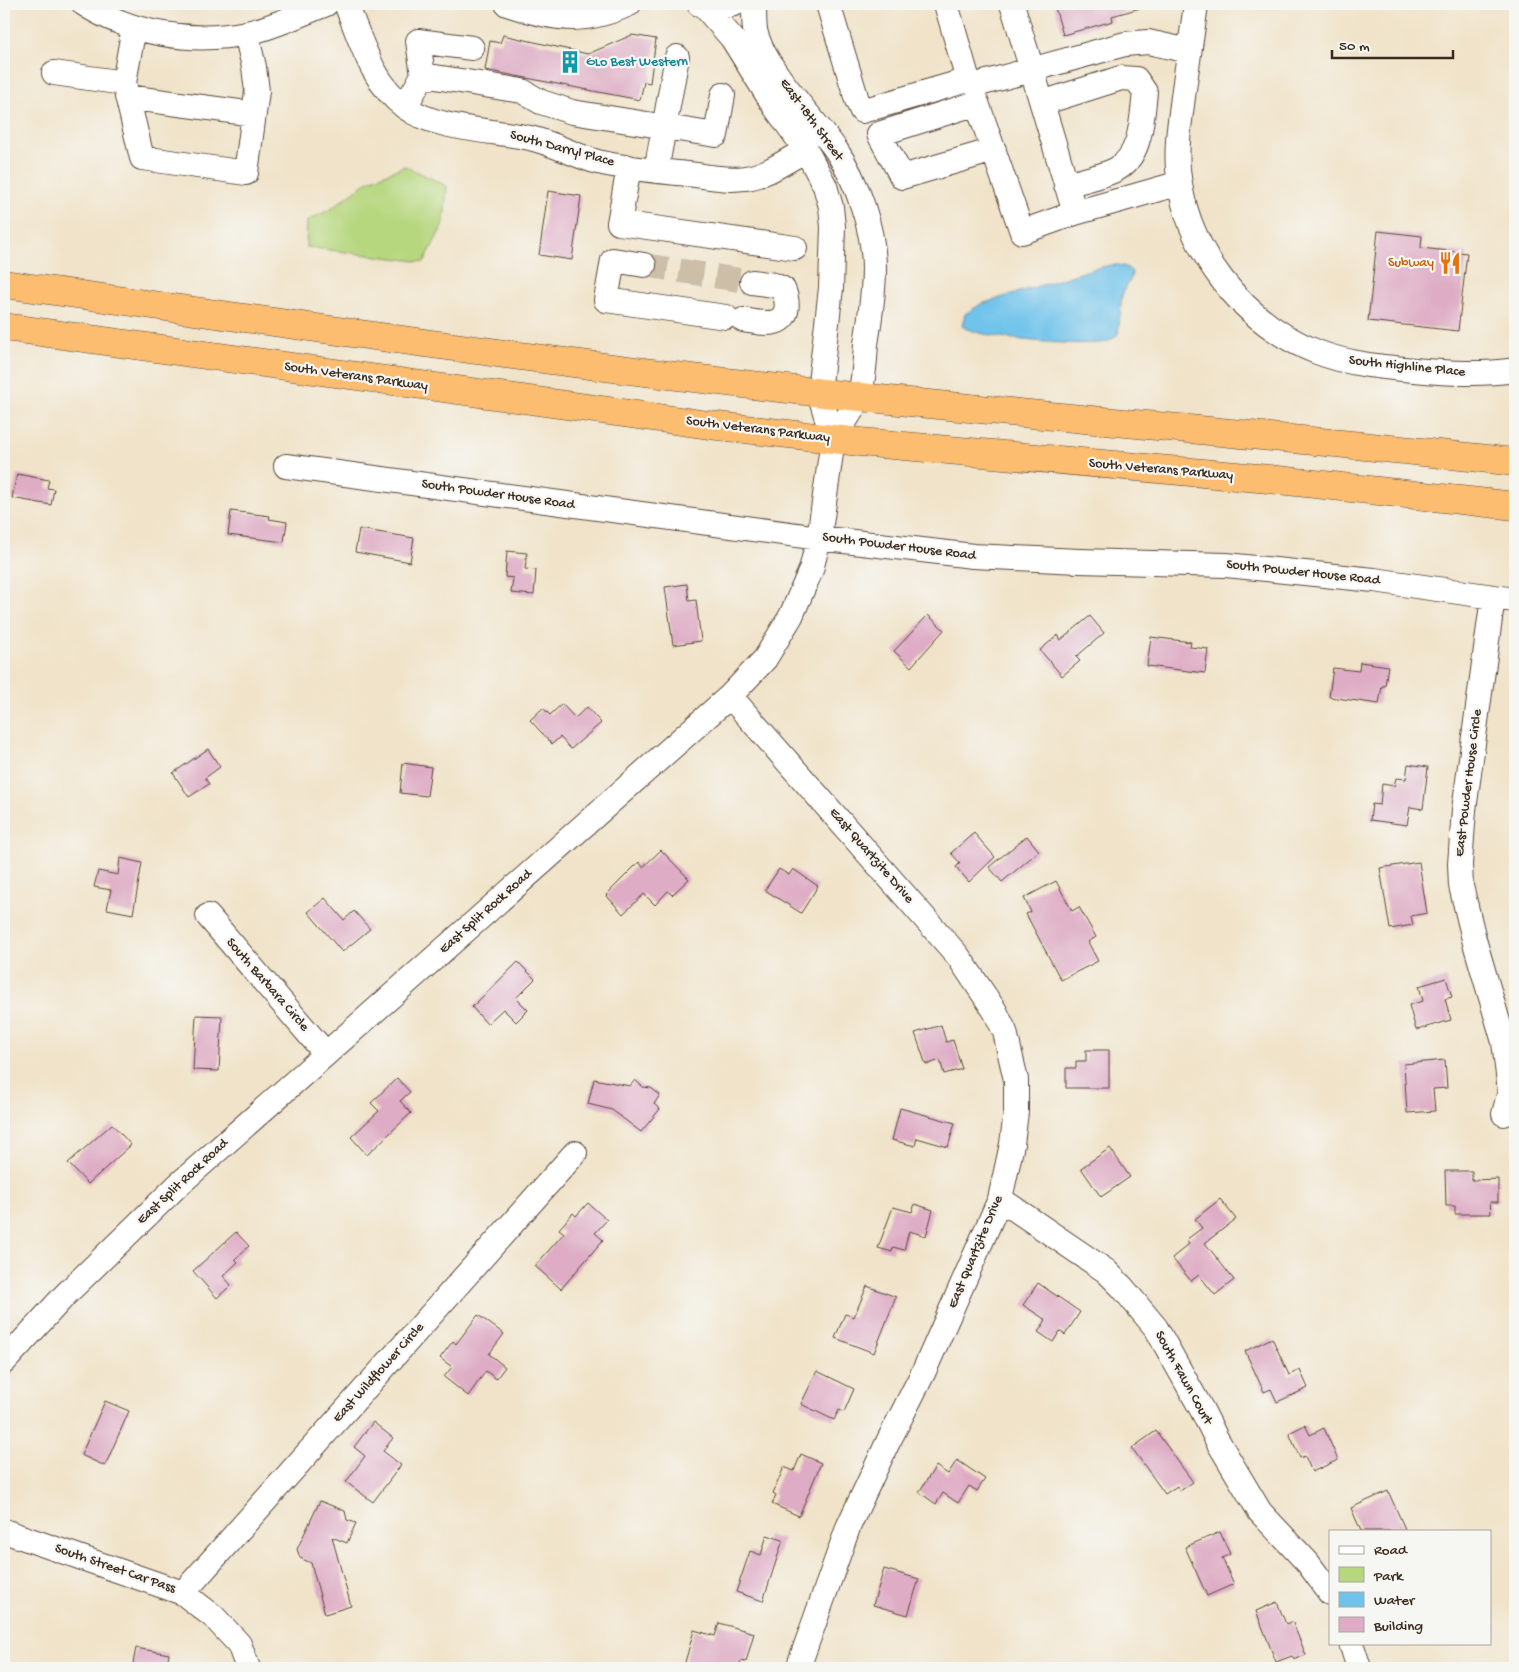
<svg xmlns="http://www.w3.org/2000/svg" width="1519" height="1672" font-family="'Gochi Hand',sans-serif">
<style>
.green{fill:#b6d77e;stroke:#78804e}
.water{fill:#6fc3eb;stroke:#557684}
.building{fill:#deacc5}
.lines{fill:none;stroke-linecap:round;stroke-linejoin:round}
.minor-tunnel{stroke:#ccbea7;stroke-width:24;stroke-dasharray:24 12;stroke-linecap:butt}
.minor-casing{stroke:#564638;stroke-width:26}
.highway-casing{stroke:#564638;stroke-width:29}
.minor{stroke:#fff;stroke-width:24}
.highway{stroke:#fcbd6f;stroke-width:28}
.labels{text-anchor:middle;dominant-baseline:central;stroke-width:4.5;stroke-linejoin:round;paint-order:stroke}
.culture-label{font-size:14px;fill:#0d838f;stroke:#f6f6f2;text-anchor:start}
.street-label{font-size:14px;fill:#3b2a1e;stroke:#f6f6f2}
.food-label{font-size:14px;fill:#c56008;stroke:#f6f6f2;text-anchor:end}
</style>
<rect width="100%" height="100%" fill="#f6f6f2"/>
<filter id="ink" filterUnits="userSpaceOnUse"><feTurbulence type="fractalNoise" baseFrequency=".02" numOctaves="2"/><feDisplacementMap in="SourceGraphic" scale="10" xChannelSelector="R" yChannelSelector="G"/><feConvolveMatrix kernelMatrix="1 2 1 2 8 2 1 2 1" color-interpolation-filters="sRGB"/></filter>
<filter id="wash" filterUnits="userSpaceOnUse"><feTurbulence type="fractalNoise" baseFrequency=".0096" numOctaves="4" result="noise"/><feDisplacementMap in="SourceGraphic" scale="20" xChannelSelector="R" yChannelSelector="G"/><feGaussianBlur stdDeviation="1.12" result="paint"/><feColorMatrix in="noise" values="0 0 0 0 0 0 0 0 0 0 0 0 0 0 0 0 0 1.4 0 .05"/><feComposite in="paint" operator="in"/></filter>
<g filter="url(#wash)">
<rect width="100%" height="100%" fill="#f0e3c9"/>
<path class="green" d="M 405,166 L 447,186 L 444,223 L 424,262 L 306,247 L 307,221 L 329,210 L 370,180 Z"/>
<path class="water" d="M 1111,265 C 1120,265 1126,265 1132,272 L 1131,278 L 1122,295 L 1118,334 C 1114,338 1110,341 1105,342 C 1083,347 977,339 962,326 L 965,314 L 981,304 L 1093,269 Z"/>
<g id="blocks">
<path class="building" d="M 1054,4 L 1143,4 L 1144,7 L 1112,16 L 1113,21 L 1063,35 Z
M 503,35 L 588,54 L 632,35 L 656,39 L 650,83 L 644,82 L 640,100 L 485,70 L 490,41 L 500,43 Z
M 548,191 L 581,196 L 572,260 L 539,255 Z
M 1378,231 L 1422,236 L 1421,248 L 1467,253 L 1458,331 L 1368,321 Z
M 17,474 L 49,480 L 47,488 L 54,489 L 51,505 L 12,498 Z
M 231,511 L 270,516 L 269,519 L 287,522 L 284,542 L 228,535 Z
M 359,529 L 414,538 L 410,562 L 355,552 Z
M 507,551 L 527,553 L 525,569 L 536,570 L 534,595 L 511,593 L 513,578 L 505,577 Z
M 687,584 L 689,601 L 696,600 L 701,641 L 673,645 L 665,587 Z
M 928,615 L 944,630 L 911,667 L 894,651 Z
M 1090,616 L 1104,633 L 1076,657 L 1080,661 L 1062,676 L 1040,650 L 1058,635 L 1061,640 Z
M 1151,637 L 1191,642 L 1190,647 L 1208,649 L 1205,673 L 1147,666 Z
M 1360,662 L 1388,666 L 1385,686 L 1382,686 L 1379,704 L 1329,697 L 1333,668 L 1359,671 Z
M 562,704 L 575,718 L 587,707 L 601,723 L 571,749 L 560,737 L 552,744 L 530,720 L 543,708 L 550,715 Z
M 208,749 L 220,767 L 205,778 L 209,784 L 189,797 L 173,773 Z
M 403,763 L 431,767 L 427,796 L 400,793 Z
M 1408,764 L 1428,767 L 1423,809 L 1410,807 L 1407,825 L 1370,820 L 1372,804 L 1380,805 L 1382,784 L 1394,786 L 1396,778 L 1406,779 Z
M 974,833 L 995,857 L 969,882 L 956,867 L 960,863 L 951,853 Z
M 1027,836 L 1039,851 L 1002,882 L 989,867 Z
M 661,850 L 689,879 L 672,895 L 668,891 L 655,905 L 644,894 L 623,914 L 606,895 L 639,862 L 643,867 Z
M 120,858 L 142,863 L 133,914 L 107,909 L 111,890 L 94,887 L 98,871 L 118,875 Z
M 1419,862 L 1427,913 L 1411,916 L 1413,925 L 1390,929 L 1380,868 Z
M 779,869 L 789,875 L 793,869 L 818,886 L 801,913 L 765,890 Z
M 1056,881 L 1072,911 L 1079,907 L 1096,937 L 1088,942 L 1098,961 L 1061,980 L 1026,914 L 1031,912 L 1024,898 Z
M 325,898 L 344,920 L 354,911 L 370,929 L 342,952 L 308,912 Z
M 518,962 L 535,979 L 516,998 L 528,1010 L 516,1022 L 503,1009 L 487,1024 L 472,1007 Z
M 1446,978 L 1452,997 L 1445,999 L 1451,1020 L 1416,1030 L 1409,1005 L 1423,1001 L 1419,986 Z
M 196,1015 L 222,1016 L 219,1071 L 193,1070 Z
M 941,1025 L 946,1042 L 953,1040 L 962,1069 L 944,1074 L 940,1060 L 926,1065 L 915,1033 Z
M 1086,1050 L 1109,1050 L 1109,1088 L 1066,1088 L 1066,1068 L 1076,1068 L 1076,1061 L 1086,1061 Z
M 1445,1060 L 1447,1088 L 1433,1089 L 1435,1111 L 1407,1113 L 1404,1064 Z
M 397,1078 L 410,1092 L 400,1101 L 411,1113 L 367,1155 L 351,1137 L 379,1111 L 371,1103 Z
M 594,1079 L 630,1086 L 635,1080 L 643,1087 L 651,1088 L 660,1095 L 654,1104 L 660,1109 L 641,1132 L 612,1110 L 588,1104 Z
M 900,1108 L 955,1123 L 948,1147 L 917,1138 L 915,1146 L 892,1140 Z
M 112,1124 L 131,1145 L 88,1184 L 68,1163 Z
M 1110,1148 L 1130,1177 L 1101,1197 L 1081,1168 Z
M 1445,1171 L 1472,1171 L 1472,1180 L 1498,1179 L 1498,1202 L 1490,1202 L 1491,1214 L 1455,1214 L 1455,1206 L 1446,1206 Z
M 1220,1199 L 1236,1219 L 1205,1243 L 1234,1280 L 1215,1295 L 1199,1275 L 1191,1281 L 1172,1258 L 1189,1244 L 1186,1240 L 1202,1228 L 1195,1219 Z
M 588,1203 L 607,1220 L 595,1233 L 603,1240 L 561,1289 L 535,1266 L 564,1233 L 559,1229 L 573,1213 L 576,1216 Z
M 915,1204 L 933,1210 L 926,1236 L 909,1231 L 904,1250 L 893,1247 L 892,1252 L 878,1248 L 893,1207 L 912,1212 Z
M 236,1232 L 249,1246 L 235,1259 L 238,1262 L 223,1276 L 231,1285 L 217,1298 L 193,1271 Z
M 1038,1283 L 1080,1312 L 1065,1335 L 1060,1331 L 1053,1342 L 1038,1332 L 1046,1320 L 1023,1305 Z
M 867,1286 L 896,1297 L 874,1353 L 835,1338 L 845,1314 L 854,1317 Z
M 478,1315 L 504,1334 L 489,1354 L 505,1367 L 496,1379 L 486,1371 L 468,1396 L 444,1377 L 452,1367 L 440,1358 L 453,1341 L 456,1344 Z
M 1272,1338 L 1289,1375 L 1300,1370 L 1308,1388 L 1277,1402 L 1271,1389 L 1264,1392 L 1245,1351 Z
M 817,1371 L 854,1389 L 844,1412 L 839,1410 L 834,1420 L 801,1404 Z
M 105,1401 L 129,1411 L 105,1466 L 81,1455 Z
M 373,1422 L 393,1438 L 383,1451 L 401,1465 L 373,1502 L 346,1482 L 365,1456 L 354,1447 Z
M 1305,1425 L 1310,1435 L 1324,1428 L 1338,1460 L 1312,1472 L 1305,1456 L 1300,1458 L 1289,1433 Z
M 1156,1431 L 1193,1482 L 1180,1491 L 1177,1486 L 1165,1494 L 1132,1448 Z
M 801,1454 L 821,1463 L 799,1516 L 772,1504 L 776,1495 L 773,1493 L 784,1467 L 794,1471 Z
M 957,1460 L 985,1479 L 977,1491 L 969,1486 L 958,1503 L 943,1493 L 936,1504 L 919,1492 L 936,1466 L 948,1474 Z
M 1388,1491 L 1406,1531 L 1361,1531 L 1351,1508 Z
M 320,1501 L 345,1511 L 347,1520 L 356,1523 L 347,1543 L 332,1537 L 351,1606 L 325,1614 L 311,1563 L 300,1558 L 297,1549 Z
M 1220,1532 L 1230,1554 L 1222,1558 L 1234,1584 L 1207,1596 L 1185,1547 Z
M 767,1535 L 783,1540 L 763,1601 L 736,1592 L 750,1551 L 761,1555 Z
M 884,1569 L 919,1579 L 908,1615 L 873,1605 Z
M 1277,1602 L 1286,1624 L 1292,1621 L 1306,1655 L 1294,1660 L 1292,1656 L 1276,1662 L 1256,1611 Z
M 719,1623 L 754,1633 L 746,1662 L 741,1661 L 739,1668 L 693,1668 L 684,1666 L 694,1630 L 715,1636 Z
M 136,1648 L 169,1654 L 166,1668 L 132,1668 Z"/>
</g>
</g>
<g filter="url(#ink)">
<use href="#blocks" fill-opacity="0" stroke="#564638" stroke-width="1"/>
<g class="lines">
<path class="minor-tunnel" d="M 644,265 L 752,282"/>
<defs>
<path id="minor" d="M 84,4 C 131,34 192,44 247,33 C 275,27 300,14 326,4
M 346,4 C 361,40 372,83 405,107 C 436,130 493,130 530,138 C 553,143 575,156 598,162 C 627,169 658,171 688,174 C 706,176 726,181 745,178 C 766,176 787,160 806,150
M 507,4 C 554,20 583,25 629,4
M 699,4 L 720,7 L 734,4
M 754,4 C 754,13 754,22 755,30 C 763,68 813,117 836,150 C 857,181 874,230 874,268 C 874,293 870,319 866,344 C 865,358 864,383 859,396 C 854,410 841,426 833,439
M 828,4 L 857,100 L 862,111 L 968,80
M 946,4 L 968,80 L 976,85 L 1125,44 L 1148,42 L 1189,51
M 1012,4 L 1075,213 L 1180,183
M 1196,4 C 1192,35 1187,66 1183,97 C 1180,121 1176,145 1178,169 C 1185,250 1243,323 1317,352 C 1348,364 1381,367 1414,370 C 1448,373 1481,375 1515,370
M 134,27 L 124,83 L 142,158 L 246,173 L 257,91 L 254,67 L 246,33
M 54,73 L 124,83
M 423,75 L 522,91 L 541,102 L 572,112 L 716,135 L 723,95
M 127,97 L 254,114
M 1042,103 L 1121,78 L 1136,79 L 1145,92 C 1142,117 1142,157 1115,170 C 1101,177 1082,180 1066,185
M 405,107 L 423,75 L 418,41 L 472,48
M 994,150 L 902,177 L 879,134 L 977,103 L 1022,232 L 1075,213
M 629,167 L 619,223 L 795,248
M 656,171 L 677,57
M 644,265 L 613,260 L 606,300 L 726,317
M 743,320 C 752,321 765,325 775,322 C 790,318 788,300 783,289 L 774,285 L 752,282
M 286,466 L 819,538 L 973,556 L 1079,561 L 1226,565 L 1374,580 L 1515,600
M 1493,597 L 1464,810 L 1460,864 L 1461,886 L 1475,943 L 1504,1042 L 1510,1091 L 1504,1114
M 730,696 L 958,956 L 995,1011 L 1005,1032 L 1016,1080 L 1016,1112 L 1012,1144 L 1000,1199 L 924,1371 L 888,1442 L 849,1525 L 798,1668
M 208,916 L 326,1054
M 1000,1199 L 1106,1271 L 1122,1287 L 1156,1328 L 1202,1410 L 1217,1440 L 1260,1512 L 1308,1563 L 1330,1593
M 4,1362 L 65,1295 L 177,1186 L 730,696 L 765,659 L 791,616 L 811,570 L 819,538 L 833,439 L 819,392 L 831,288 L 833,227 L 831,207 L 825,186 L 806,150 L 775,107 L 732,38 L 704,6
M 4,1531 L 183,1593 L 214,1617 L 239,1644 L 248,1668
M 183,1593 L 575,1153
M 1351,1643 L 1359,1668"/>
<path id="highway" d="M 4,284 C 276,322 549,363 823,393 C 1053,418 1285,436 1515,462
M 4,327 L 709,425 L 860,442 L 1269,479 L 1515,506"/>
</defs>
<use href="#minor" class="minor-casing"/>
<use href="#highway" class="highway-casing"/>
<use href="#minor" class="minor"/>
<use href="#highway" class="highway"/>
</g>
</g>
<defs>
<symbol id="building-bare" viewBox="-9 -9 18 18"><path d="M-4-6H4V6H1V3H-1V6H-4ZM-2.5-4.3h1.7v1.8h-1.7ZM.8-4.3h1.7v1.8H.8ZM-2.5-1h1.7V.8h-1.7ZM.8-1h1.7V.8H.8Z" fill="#0f9aa8" stroke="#f6f6f2" stroke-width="2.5" paint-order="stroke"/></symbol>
<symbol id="restaurant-bare" viewBox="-9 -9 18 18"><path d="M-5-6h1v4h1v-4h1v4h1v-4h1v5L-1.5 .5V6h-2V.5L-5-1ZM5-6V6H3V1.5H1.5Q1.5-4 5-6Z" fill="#e8710a" stroke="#f6f6f2" stroke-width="2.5" paint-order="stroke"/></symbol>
</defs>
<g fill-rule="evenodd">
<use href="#building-bare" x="554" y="46" width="32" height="32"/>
<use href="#restaurant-bare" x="1434" y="247" width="32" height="32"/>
</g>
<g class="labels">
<g class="culture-label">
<text x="586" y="62">GLo Best Western</text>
</g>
<g class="street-label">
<text transform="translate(811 120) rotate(54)">East 18th Street</text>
<text transform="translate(562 149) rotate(15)">South Darryl Place</text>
<text transform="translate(1407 367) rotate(6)">South Highline Place</text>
<text transform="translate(356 377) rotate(8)">South Veterans Parkway</text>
<text transform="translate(758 430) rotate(7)">South Veterans Parkway</text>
<text transform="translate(1161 470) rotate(5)">South Veterans Parkway</text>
<text transform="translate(498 495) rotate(8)">South Powder House Road</text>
<text transform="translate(899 547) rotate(7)">South Powder House Road</text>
<text transform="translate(1303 573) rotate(6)">South Powder House Road</text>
<text transform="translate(1469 783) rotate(-83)">East Powder House Circle</text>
<text transform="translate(871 856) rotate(49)">East Quartzite Drive</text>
<text transform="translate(486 912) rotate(-42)">East Split Rock Road</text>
<text transform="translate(267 985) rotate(49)">South Barbara Circle</text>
<text transform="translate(183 1182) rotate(-43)">East Split Rock Road</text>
<text transform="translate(976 1252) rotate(-67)">East Quartzite Drive</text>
<text transform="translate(379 1373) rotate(-48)">East Wildflower Circle</text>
<text transform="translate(1183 1378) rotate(61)">South Fawn Court</text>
<text transform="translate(115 1569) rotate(19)">South Street Car Pass</text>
</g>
<g class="food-label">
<text x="1434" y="263">Subway</text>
</g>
</g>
<rect width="1519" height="1672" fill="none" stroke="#f6f6f2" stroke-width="20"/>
<rect x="1329" y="1530" width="162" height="115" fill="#f6f6f2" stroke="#aba49d"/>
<rect x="1339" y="1546" width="25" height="8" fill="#ffffff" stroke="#aba49d"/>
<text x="1374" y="1554" font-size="15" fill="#3b2a1e">Road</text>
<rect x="1339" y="1567" width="25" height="15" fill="#b6d77e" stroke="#aba49d"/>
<text x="1374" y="1580" font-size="15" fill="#3b2a1e">Park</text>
<rect x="1339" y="1592" width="25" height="15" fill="#6fc3eb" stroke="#aba49d"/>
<text x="1374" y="1604" font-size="15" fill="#3b2a1e">Water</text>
<rect x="1339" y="1617" width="25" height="15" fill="#deacc5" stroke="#aba49d"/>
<text x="1374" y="1630" font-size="15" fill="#3b2a1e">Building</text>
<path d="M1332 50v8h121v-8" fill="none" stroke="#3b2a1e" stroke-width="2.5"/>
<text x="1339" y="50" font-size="15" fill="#3b2a1e" stroke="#f6f6f2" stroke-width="4" paint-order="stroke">50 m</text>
</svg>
